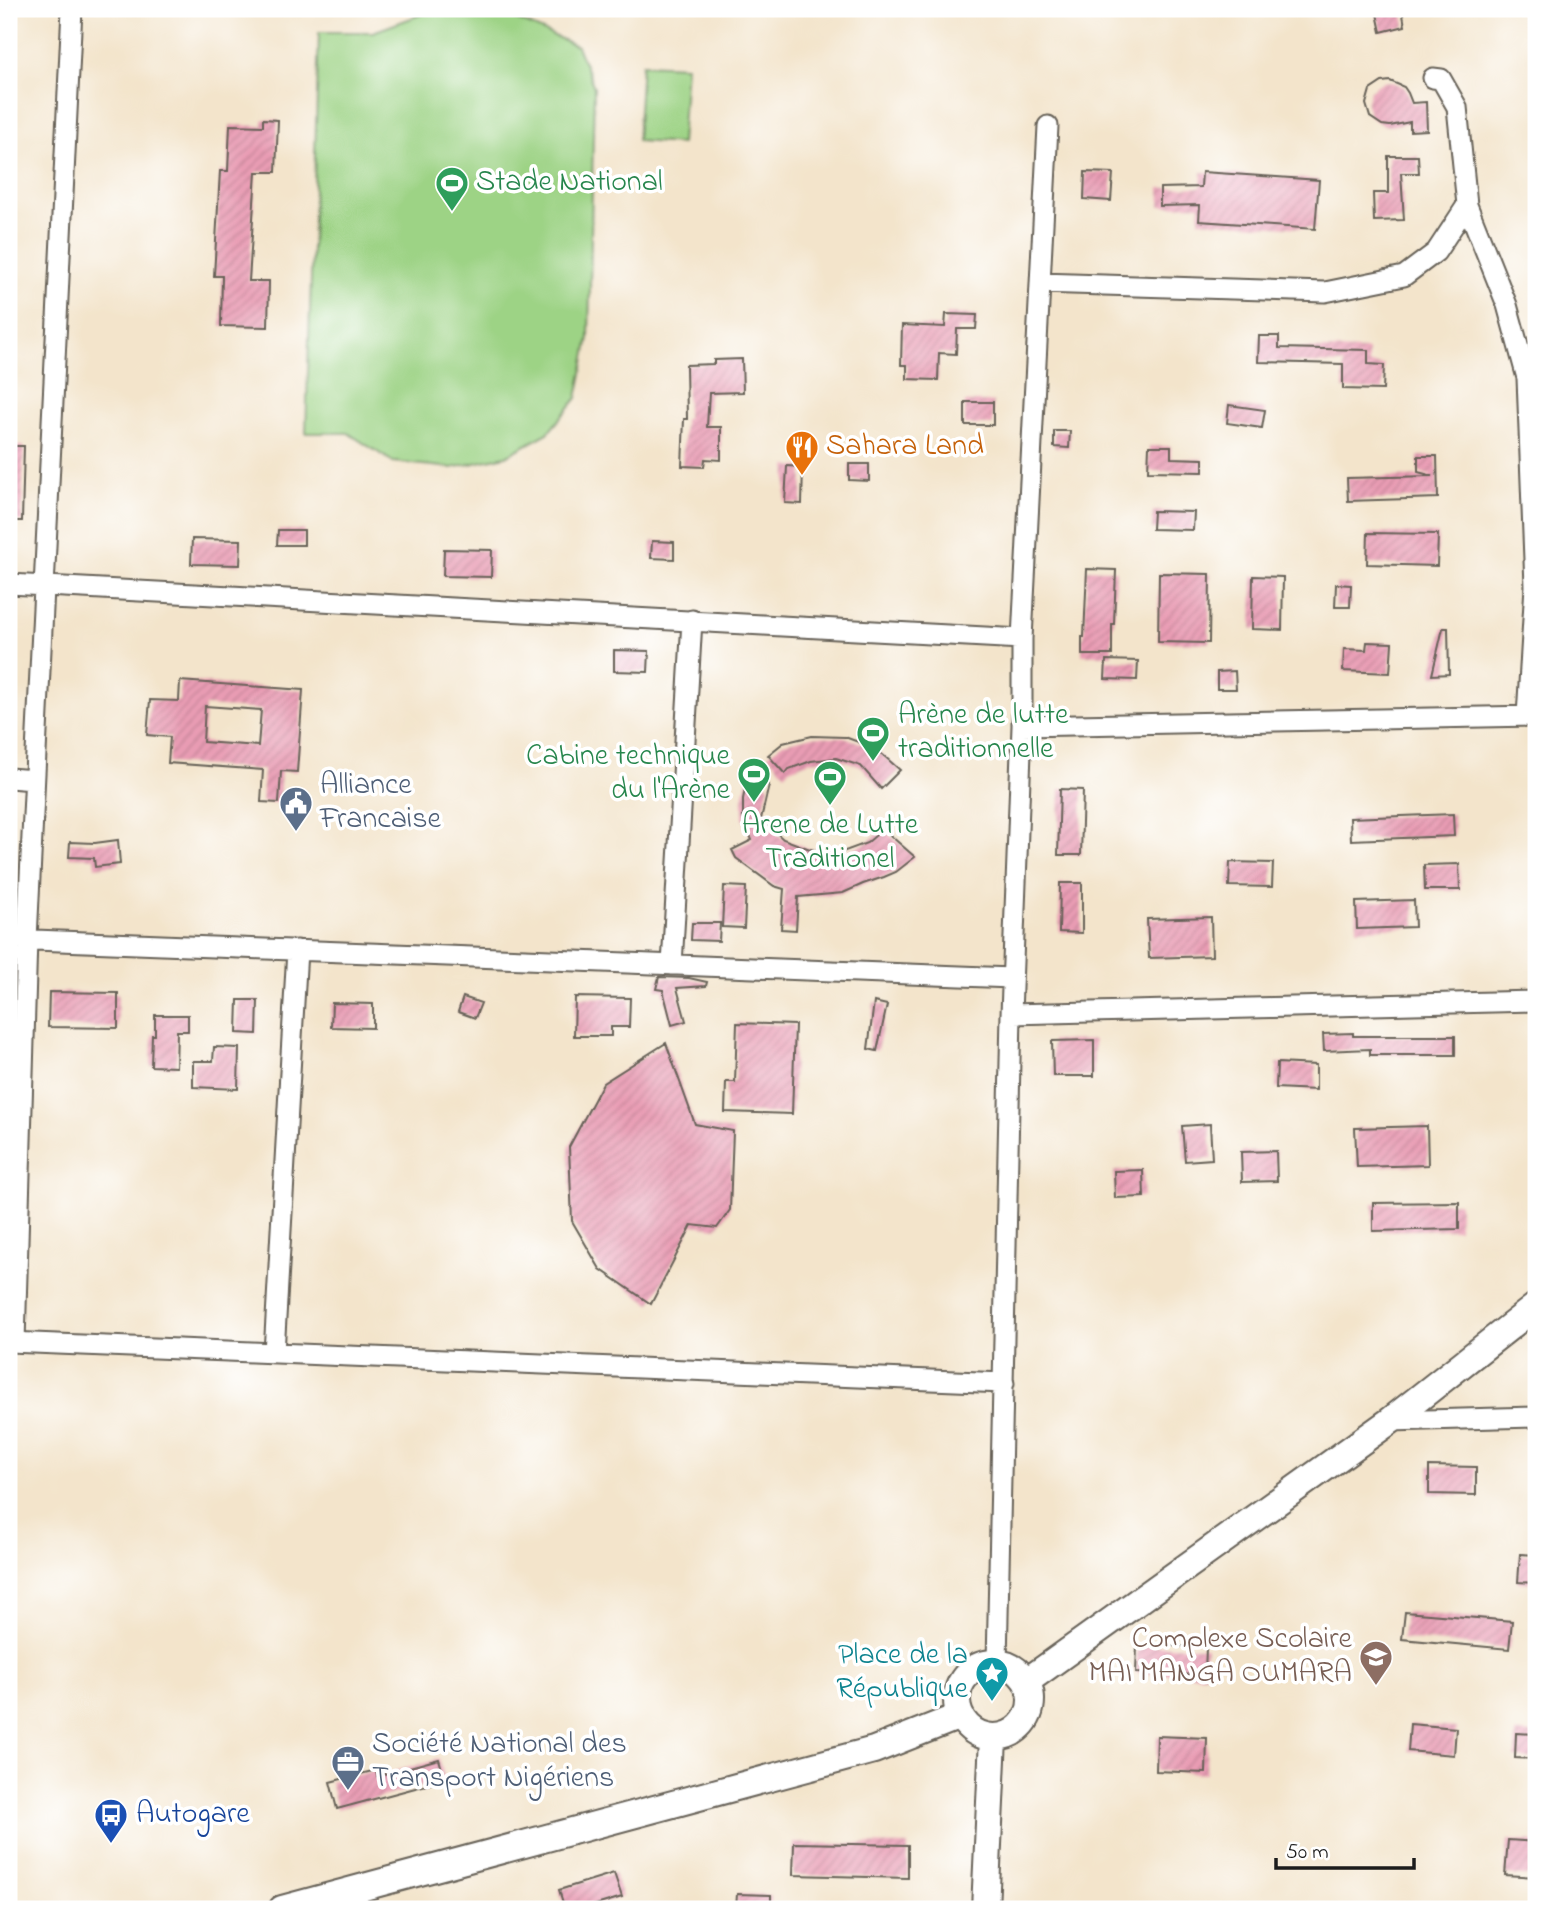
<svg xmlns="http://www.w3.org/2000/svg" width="1545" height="1918" font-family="'Indie Flower',sans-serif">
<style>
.park{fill:#9dd385;stroke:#5c7850;stroke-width:2}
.building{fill:url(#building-hatch);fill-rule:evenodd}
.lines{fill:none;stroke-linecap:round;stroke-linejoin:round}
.minor-casing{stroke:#676259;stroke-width:23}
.secondary-casing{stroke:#676259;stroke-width:30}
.minor{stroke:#fff;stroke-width:19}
.secondary{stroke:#fff;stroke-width:26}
.labels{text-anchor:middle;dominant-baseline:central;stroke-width:7;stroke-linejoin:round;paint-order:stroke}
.leisure-label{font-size:30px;fill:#27864d;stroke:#fff;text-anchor:start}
.food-label{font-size:30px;fill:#c56008;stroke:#fff;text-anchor:start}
.service-label{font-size:30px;fill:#4e5e75;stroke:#fff;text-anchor:start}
.education-label{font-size:30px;fill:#785e54;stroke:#fff;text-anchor:end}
.culture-label{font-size:30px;fill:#0d838f;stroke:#fff;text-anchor:end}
.transit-label{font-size:30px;fill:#164399;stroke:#fff;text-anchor:start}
</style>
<defs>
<pattern id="building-hatch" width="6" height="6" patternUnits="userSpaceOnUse" patternTransform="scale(1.75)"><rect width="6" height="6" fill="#e99cb4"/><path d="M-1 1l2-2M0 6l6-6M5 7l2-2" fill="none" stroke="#c7869a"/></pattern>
</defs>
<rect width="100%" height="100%" fill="#fff"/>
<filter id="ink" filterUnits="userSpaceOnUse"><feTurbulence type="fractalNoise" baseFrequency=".0143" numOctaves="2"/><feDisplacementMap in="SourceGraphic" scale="14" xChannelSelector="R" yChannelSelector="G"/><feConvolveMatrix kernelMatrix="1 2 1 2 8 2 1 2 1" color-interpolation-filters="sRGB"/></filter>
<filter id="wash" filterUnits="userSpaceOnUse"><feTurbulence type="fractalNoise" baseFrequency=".00686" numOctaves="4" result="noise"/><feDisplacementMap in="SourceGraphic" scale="28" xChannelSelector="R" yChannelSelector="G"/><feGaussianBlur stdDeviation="1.57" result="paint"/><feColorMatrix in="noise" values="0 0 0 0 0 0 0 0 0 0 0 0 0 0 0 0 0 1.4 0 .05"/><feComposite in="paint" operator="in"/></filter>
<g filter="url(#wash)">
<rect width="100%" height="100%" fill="#f3e4cb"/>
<path class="park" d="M 436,9 L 475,9 L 502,13 L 577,46 L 594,87 L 589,338 L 577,398 L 548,433 L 506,456 L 452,468 L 393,462 L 348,433 L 306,433 L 319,32 L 373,32 Z
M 642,64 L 686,66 L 681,144 L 637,141 Z"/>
<g id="blocks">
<path class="building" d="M 1376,9 L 1402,9 L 1405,26 L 1381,32 Z
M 1390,81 L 1404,87 L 1408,93 L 1412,103 L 1426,102 L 1427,130 L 1410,131 L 1410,122 L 1390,126 L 1382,125 L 1370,117 L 1366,104 L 1370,90 L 1382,82 Z
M 263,119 L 278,120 L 276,172 L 256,172 L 249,281 L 269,281 L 268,327 L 221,326 L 222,276 L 214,276 L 220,171 L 228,171 L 230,125 L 263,126 Z
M 1388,156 L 1418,156 L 1419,173 L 1401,173 L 1404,220 L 1374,221 L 1373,193 L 1388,193 Z
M 1085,172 L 1113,173 L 1111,201 L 1084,199 Z
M 1202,172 L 1319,180 L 1315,229 L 1199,221 L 1200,205 L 1160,206 L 1160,188 L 1201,187 Z
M 946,314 L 977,315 L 976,329 L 957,329 L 956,354 L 939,353 L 938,380 L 907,379 L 907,365 L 901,365 L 902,325 L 945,327 Z
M 1259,336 L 1279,336 L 1279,348 L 1368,350 L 1368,364 L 1384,365 L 1383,390 L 1343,389 L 1343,364 L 1258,362 Z
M 742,359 L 743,392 L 709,393 L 707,427 L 721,427 L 721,460 L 705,459 L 704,467 L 682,466 L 684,419 L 687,419 L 686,365 L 714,364 L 714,360 Z
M 965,402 L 993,402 L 993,425 L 965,425 Z
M 1229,405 L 1265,410 L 1262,428 L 1227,423 Z
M 1054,431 L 1070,431 L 1069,448 L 1054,447 Z
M 9,446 L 24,446 L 22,521 L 9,521 Z
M 1149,446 L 1171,446 L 1171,458 L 1203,459 L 1203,472 L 1148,471 Z
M 1418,456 L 1437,456 L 1438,498 L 1348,501 L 1347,478 L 1433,476 L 1418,472 Z
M 849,464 L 869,464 L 869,481 L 849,480 Z
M 787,466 L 803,467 L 802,504 L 785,503 Z
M 1153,511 L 1194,512 L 1193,530 L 1152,529 Z
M 278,530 L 304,530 L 304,545 L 277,545 Z
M 1368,533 L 1438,534 L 1437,566 L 1367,564 Z
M 192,539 L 241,540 L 240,565 L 191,564 Z
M 652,541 L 674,542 L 674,559 L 651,558 Z
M 444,549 L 492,550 L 491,577 L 443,576 Z
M 1087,569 L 1116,570 L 1114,624 L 1112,624 L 1112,655 L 1082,655 L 1082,637 L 1084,637 Z
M 1159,573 L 1210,574 L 1209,643 L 1158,642 Z
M 1253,576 L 1283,577 L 1282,630 L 1252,629 Z
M 1336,584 L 1351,585 L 1350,607 L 1335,607 Z
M 1443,628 L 1448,628 L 1449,674 L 1432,675 Z
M 1367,642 L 1392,643 L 1390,673 L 1343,671 L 1344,649 L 1366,650 Z
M 614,650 L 649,651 L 648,672 L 614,671 Z
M 1106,660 L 1138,661 L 1137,680 L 1105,679 Z
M 1235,671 L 1236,689 L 1217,689 L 1217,672 Z
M 180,681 L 303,690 L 297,772 L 281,771 L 279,803 L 261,802 L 263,770 L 168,763 L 170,737 L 147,735 L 150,700 L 179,701 ZM 205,706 L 261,710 L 258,746 L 203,742 Z
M 812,736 L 845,737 L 869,746 L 883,755 L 900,770 L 881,789 L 861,766 L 836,758 L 811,761 L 789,769 L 785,774 L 768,755 L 783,743 Z
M 749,777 L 769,785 L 761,819 L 783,839 L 810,849 L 837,854 L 867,843 L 883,829 L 915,857 L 896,872 L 884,877 L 863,884 L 843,893 L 798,897 L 796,930 L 781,929 L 784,889 L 774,886 L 736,858 L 732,850 L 752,840 L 743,818 L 743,799 L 746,784 Z
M 1060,789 L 1083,790 L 1081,855 L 1058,855 Z
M 1453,814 L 1454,836 L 1351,840 L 1350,818 Z
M 118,840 L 120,864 L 95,867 L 94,858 L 69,857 L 70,842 L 95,843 Z
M 1230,862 L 1273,863 L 1272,887 L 1229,886 Z
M 1459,864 L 1460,890 L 1425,890 L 1424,865 Z
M 1060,883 L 1082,883 L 1082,933 L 1059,932 Z
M 724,886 L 746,887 L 744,928 L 722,927 Z
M 1414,900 L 1415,927 L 1357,929 L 1356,902 Z
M 1211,917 L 1212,956 L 1149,958 L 1147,919 Z
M 692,923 L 720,923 L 719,941 L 691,940 Z
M 659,977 L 689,978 L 707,982 L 706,986 L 677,988 L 686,1021 L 672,1025 L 663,990 L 656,989 Z
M 49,992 L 118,993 L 118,1028 L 48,1027 Z
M 463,997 L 481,1003 L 475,1018 L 458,1012 Z
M 575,997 L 630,998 L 629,1027 L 611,1027 L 611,1036 L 574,1036 Z
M 238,1000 L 258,1000 L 257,1034 L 237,1033 Z
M 874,1002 L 887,1005 L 877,1051 L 868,1049 Z
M 332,1003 L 373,1004 L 373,1028 L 331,1027 Z
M 155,1015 L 188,1015 L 188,1031 L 177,1031 L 176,1067 L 151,1066 L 152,1035 L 155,1035 Z
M 737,1023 L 795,1025 L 792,1114 L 725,1112 L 726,1082 L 735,1082 Z
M 1353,1033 L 1353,1036 L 1455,1036 L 1455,1055 L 1370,1055 L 1370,1049 L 1324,1051 L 1323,1034 Z
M 1094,1040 L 1094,1076 L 1053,1076 L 1052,1041 Z
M 666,1043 L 695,1124 L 733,1131 L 730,1210 L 717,1228 L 692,1225 L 651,1304 L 600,1269 L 572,1221 L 569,1147 L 603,1083 Z
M 214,1047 L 239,1048 L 238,1089 L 193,1087 L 193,1061 L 213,1061 Z
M 1277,1063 L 1316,1065 L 1316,1090 L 1276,1088 Z
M 1210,1124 L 1212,1159 L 1185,1161 L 1182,1126 Z
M 1427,1126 L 1428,1165 L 1357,1167 L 1355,1128 Z
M 1276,1151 L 1277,1181 L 1242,1182 L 1241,1152 Z
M 1143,1170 L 1144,1197 L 1115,1198 L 1114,1171 Z
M 1459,1202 L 1459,1229 L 1373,1231 L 1373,1203 Z
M 1429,1466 L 1476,1467 L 1476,1495 L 1429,1494 Z
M 1520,1554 L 1536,1555 L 1536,1583 L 1518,1582 Z
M 1405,1612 L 1512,1621 L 1509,1649 L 1402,1639 Z
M 1137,1645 L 1206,1647 L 1205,1675 L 1136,1673 Z
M 1410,1724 L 1456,1728 L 1454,1755 L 1408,1751 Z
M 1516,1733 L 1536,1734 L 1536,1759 L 1515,1758 Z
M 1157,1736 L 1207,1738 L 1206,1773 L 1156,1771 Z
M 439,1759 L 445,1780 L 337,1809 L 330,1782 L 376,1770 L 377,1776 Z
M 1508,1840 L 1536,1842 L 1536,1877 L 1505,1875 Z
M 794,1843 L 908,1845 L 908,1878 L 793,1875 Z
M 614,1873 L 622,1897 L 583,1909 L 565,1909 L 559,1890 Z
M 737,1894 L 771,1895 L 771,1909 L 736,1909 Z"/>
</g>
</g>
<g filter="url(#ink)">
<use href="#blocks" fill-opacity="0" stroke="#676259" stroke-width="2"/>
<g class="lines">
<defs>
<path id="minor" d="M 1433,78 L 1441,79 L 1457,107 L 1467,205 L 1507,305 L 1527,378 L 1535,586 L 1527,716
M 1040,283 L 1325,292 L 1404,276 L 1436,252 L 1467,205
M 9,584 L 1022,639
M 1022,726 L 1536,716
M 9,778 L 34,780
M 9,939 L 1012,978
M 672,965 L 692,620
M 1011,1014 L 1536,1001
M 9,1342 L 1004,1383
M 15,1342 L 27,939 L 72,9
M 274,1353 L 297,950
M 1390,1421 L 1536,1417
M 997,1663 L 1011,1014 L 1022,726 L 1022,639 L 1048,126"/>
<path id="secondary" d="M957 1700a37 37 0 1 1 74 0a37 37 0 1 1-74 0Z
M 1027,1681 L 1390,1421 L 1536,1306
M 282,1909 L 874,1750 L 960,1716
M 985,1909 L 993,1738"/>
</defs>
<use href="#minor" class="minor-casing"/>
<use href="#secondary" class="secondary-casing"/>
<use href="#minor" class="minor"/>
<use href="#secondary" class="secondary"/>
</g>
</g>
<defs>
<symbol id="stadium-pin" viewBox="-11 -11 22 30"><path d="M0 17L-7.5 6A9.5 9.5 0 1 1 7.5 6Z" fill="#2e9e5b" stroke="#fff"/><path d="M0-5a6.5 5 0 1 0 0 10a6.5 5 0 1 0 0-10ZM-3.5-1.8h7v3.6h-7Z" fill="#fff"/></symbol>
<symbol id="restaurant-pin" viewBox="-11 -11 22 30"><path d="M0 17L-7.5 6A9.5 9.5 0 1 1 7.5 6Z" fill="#e8710a" stroke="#fff"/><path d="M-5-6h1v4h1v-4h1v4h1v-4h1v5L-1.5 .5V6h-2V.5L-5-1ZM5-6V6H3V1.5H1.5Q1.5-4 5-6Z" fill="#fff"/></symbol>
<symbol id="civic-pin" viewBox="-11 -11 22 30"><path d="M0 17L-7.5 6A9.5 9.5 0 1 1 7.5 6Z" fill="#5c6f8a" stroke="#fff"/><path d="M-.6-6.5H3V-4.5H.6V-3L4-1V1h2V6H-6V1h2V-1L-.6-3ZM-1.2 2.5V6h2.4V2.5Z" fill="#fff"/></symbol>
<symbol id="school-pin" viewBox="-11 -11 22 30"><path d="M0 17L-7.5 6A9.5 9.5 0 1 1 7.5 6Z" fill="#8d6e63" stroke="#fff"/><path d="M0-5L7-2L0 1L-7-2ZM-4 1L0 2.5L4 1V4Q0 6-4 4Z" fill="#fff"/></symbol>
<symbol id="sight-pin" viewBox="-11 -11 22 30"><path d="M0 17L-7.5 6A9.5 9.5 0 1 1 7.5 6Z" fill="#0f9aa8" stroke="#fff"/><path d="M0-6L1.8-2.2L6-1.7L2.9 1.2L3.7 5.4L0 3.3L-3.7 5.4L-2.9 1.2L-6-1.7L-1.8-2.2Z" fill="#fff"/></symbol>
<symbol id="office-pin" viewBox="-11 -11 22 30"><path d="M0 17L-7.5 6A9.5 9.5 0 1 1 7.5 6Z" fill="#5c6f8a" stroke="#fff"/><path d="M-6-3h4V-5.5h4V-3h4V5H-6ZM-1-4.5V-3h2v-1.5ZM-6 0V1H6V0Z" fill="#fff"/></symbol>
<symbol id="bus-pin" viewBox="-11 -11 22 30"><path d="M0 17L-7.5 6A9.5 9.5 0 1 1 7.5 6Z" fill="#1a4fb4" stroke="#fff"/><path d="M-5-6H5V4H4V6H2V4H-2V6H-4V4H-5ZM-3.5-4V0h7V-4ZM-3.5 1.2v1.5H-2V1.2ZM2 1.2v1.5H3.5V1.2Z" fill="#fff"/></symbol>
</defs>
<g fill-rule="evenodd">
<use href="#stadium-pin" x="433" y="164" width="38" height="52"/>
<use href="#restaurant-pin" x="783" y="428" width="38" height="52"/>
<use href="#stadium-pin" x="854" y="714" width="38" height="52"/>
<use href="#stadium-pin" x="735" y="755" width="38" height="52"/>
<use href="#stadium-pin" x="811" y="758" width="38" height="52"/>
<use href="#civic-pin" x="277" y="784" width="38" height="52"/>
<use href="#school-pin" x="1357" y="1638" width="38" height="52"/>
<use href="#sight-pin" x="973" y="1654" width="38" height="52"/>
<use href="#office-pin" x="329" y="1743" width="38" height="52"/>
<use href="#bus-pin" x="92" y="1796" width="38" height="52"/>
</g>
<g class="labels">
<g class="leisure-label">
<text x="476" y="183">Stade National</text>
<text x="898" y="716">Arène de lutte<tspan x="898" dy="34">traditionnelle</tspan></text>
<text x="730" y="757" text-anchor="end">Cabine technique<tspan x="730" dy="34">du l'Arène</tspan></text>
<text x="830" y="826" text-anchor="middle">Arene de Lutte<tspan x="830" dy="34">Traditionel</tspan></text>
</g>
<g class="food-label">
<text x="826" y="447">Sahara Land</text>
</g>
<g class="service-label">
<text x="320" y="786">Alliance<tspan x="320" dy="34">Francaise</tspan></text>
<text x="372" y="1745">Société National des<tspan x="372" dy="34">Transport Nigériens</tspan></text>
</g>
<g class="education-label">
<text x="1352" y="1640">Complexe Scolaire<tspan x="1352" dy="34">MAI MANGA OUMARA</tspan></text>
</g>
<g class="culture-label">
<text x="968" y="1656">Place de la<tspan x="968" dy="34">République</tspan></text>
</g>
<g class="transit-label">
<text x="136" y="1815">Autogare</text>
</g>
</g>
<rect width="1545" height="1918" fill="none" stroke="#fff" stroke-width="35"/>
<path d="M1276 1858v10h138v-10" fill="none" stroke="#1c1c1c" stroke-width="3.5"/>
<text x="1286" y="1858" font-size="21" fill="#1c1c1c" stroke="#ffffff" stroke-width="5" paint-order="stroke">50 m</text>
</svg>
